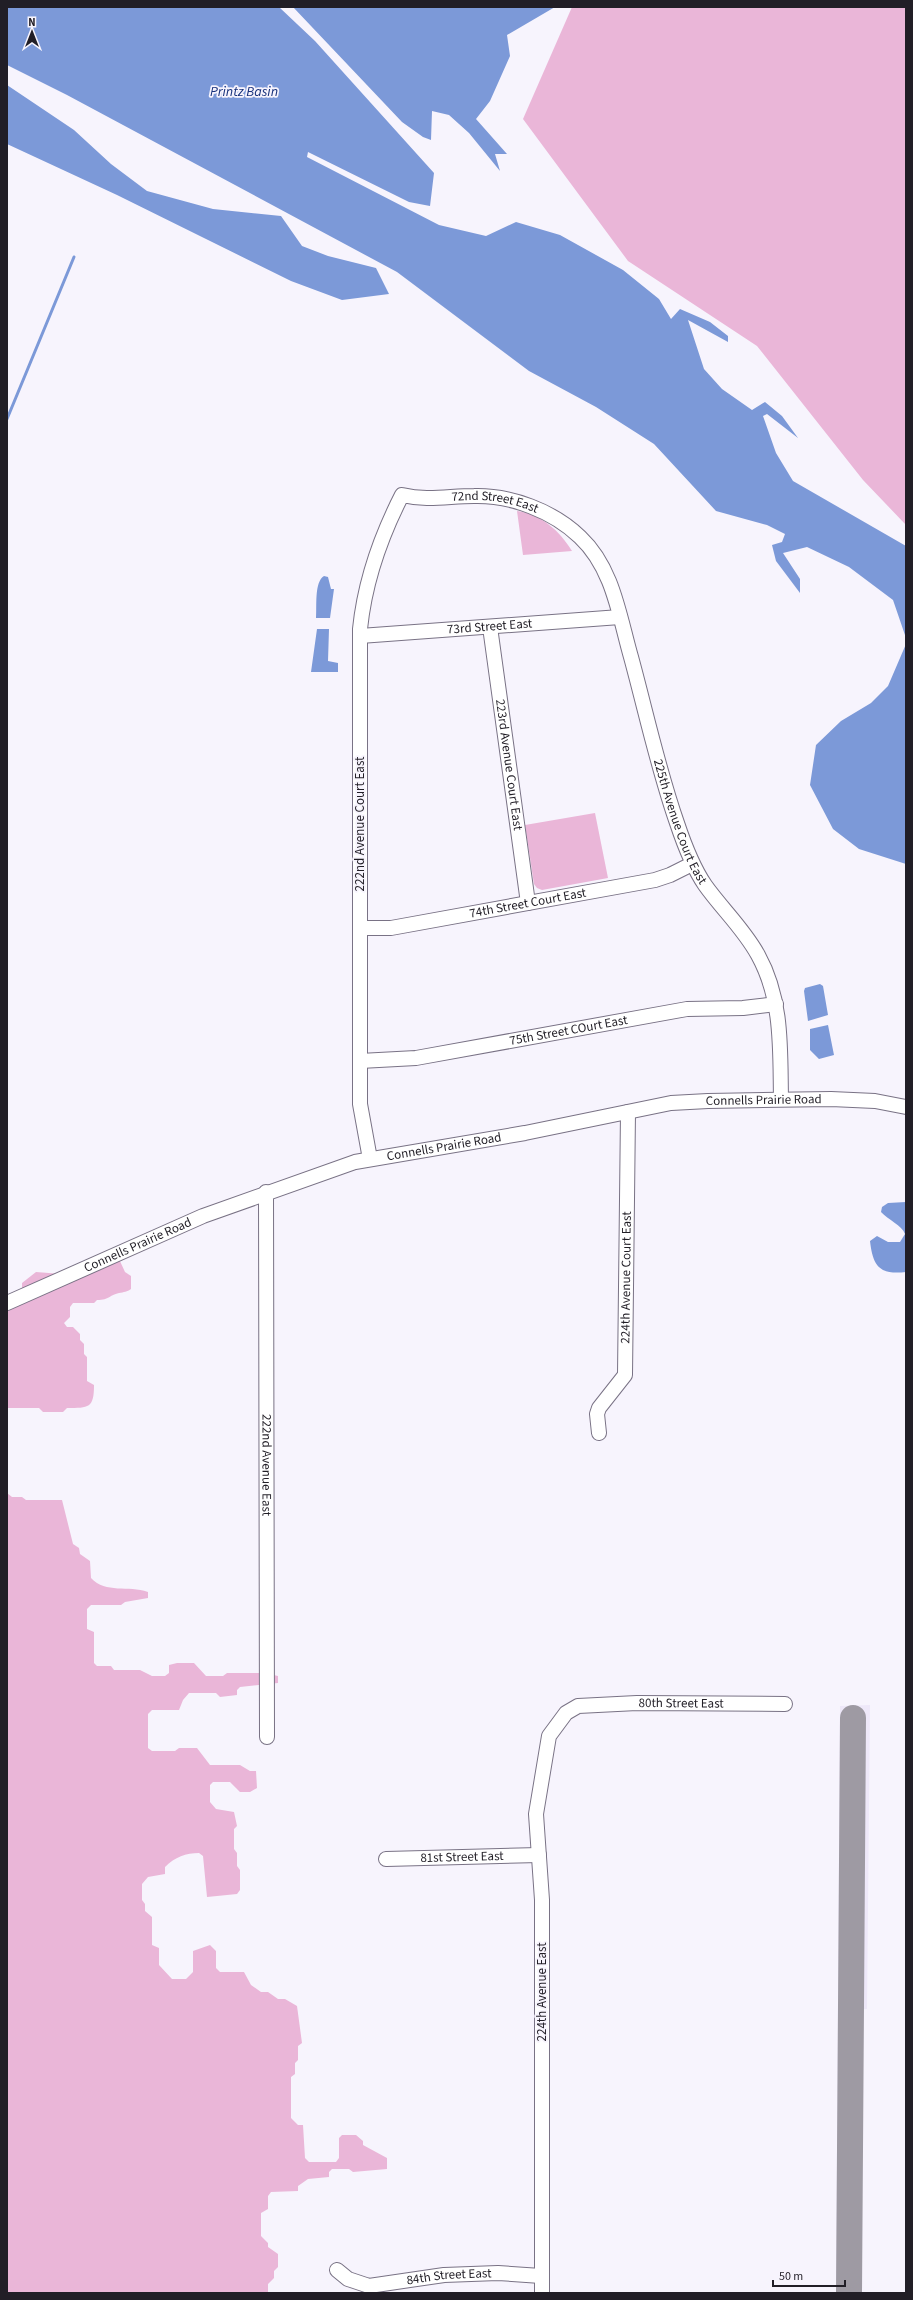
<svg xmlns="http://www.w3.org/2000/svg" width="913" height="2300" font-family="'Source Sans 3',sans-serif">
<style>
.built{fill:#eee8f9}
.green{fill:#eab6d8}
.water{fill:#7c99d8}
.lines{fill:none;stroke-linecap:round;stroke-linejoin:round}
.stream{stroke:#7c99d8;stroke-width:3}
.taxiway{stroke:#9e9aa3;stroke-width:26}
.minor-casing{stroke:#797285;stroke-width:16}
.minor{stroke:#fff;stroke-width:14}
.labels{text-anchor:middle;dominant-baseline:central;stroke-width:3.5;stroke-linejoin:round;paint-order:stroke}
.street-label{font-size:13px;fill:#211e26;stroke:#f7f4fd}
.water-label{font-size:14px;font-style:italic;fill:#18327c;stroke:#f7f4fd}
</style>
<rect width="100%" height="100%" fill="#f7f4fd"/>
<path class="built" d="M 870,1705 L 867,2009 L 854,2010 L 854,2293 L 836,2293 L 840,1706 Z"/>
<path class="green" d="M 572,7 L 906,7 L 906,525 L 863,480 L 757,346 L 628,261 L 523,119 Z
M 517,511 C 541,514 560,531 572,551 L 523,555 Z
M 595,813 L 608,878 L 542,890 L 537,888 L 534,884 L 525,825 Z
M 119,1259 L 125,1272 L 131,1276 L 131,1289 C 127,1292 124,1292 119,1293 C 109,1295 110,1300 97,1300 L 94,1303 L 73,1303 L 70,1307 L 70,1317 L 64,1323 L 67,1327 L 73,1327 L 80,1334 L 80,1340 L 84,1344 L 84,1354 L 87,1357 L 87,1381 L 94,1385 C 94,1408 89,1408 67,1408 L 63,1412 L 43,1412 L 39,1408 L 7,1408 L 7,1303 L 22,1296 L 22,1283 L 36,1272 L 87,1276 L 97,1266 Z
M 7,1493 L 12,1497 L 22,1497 L 26,1500 L 62,1500 L 73,1544 L 79,1548 L 80,1554 L 90,1561 L 91,1578 C 106,1594 128,1585 148,1592 L 148,1598 L 125,1602 L 121,1605 L 91,1605 L 87,1609 L 87,1629 L 94,1632 L 94,1663 L 97,1666 L 111,1666 L 114,1670 L 140,1670 L 152,1676 L 165,1676 L 169,1673 L 169,1665 L 177,1663 L 194,1663 L 206,1676 L 223,1676 L 227,1673 L 265,1673 L 278,1676 L 278,1683 L 240,1687 L 237,1690 L 237,1695 L 220,1697 L 216,1693 L 189,1693 L 183,1700 L 179,1710 L 152,1710 L 148,1714 L 148,1748 L 152,1751 L 175,1751 L 179,1748 L 197,1748 L 210,1765 L 240,1765 L 250,1771 L 256,1771 L 257,1788 L 250,1792 L 240,1792 L 230,1782 L 213,1782 L 210,1785 L 210,1802 L 216,1809 L 234,1812 L 237,1826 L 234,1829 L 234,1849 L 237,1853 L 237,1866 L 240,1870 L 240,1890 L 237,1894 L 207,1897 L 203,1856 L 199,1853 C 186,1853 175,1857 165,1867 L 165,1874 L 148,1877 L 142,1884 L 142,1900 L 145,1904 L 145,1911 L 152,1917 L 152,1945 L 159,1948 L 159,1965 L 172,1979 L 186,1979 L 193,1972 L 193,1951 L 210,1945 L 216,1951 L 216,1968 L 220,1972 L 244,1972 L 251,1985 L 261,1992 L 268,1992 L 278,1999 L 285,1999 L 297,2006 L 302,2043 L 298,2046 L 298,2060 L 295,2063 L 295,2074 L 291,2077 L 291,2118 L 298,2125 L 303,2125 L 305,2158 L 309,2162 L 336,2162 L 339,2158 L 339,2138 L 342,2135 L 356,2135 L 363,2141 L 363,2145 L 387,2158 L 387,2169 L 353,2172 L 349,2169 L 332,2169 L 329,2172 L 329,2177 L 308,2179 L 298,2186 L 298,2191 L 271,2192 L 268,2196 L 268,2209 L 261,2213 L 261,2236 L 268,2243 L 268,2247 L 278,2254 L 278,2267 L 274,2271 L 274,2278 L 268,2284 L 268,2293 L 7,2293 Z"/>
<path class="water" d="M 7,7 L 279,7 L 315,41 L 434,173 L 430,206 L 409,202 L 308,152 L 307,157 L 439,225 L 486,236 L 516,222 L 560,235 L 623,270 L 659,299 L 671,319 L 680,309 L 710,322 L 728,336 L 728,342 L 688,320 L 704,369 L 722,389 L 752,410 L 765,402 L 782,416 L 798,438 L 767,414 L 763,416 L 776,453 L 793,481 L 906,546 L 906,638 L 893,600 L 849,567 L 807,547 L 783,553 L 800,579 L 800,593 L 776,561 L 772,545 L 782,542 L 785,534 L 767,525 L 716,511 L 654,444 L 596,407 L 529,371 L 397,272 L 67,95 L 7,65 Z
M 293,7 L 555,7 L 507,35 L 510,56 L 490,101 L 476,119 L 507,154 L 495,154 L 500,171 L 469,133 L 449,115 L 432,111 L 431,140 L 423,137 L 402,122 Z
M 7,85 L 74,130 L 111,164 L 147,191 L 213,209 L 281,216 L 302,246 L 328,256 L 376,268 L 389,294 L 342,300 L 291,281 L 117,195 L 7,144 Z
M 324,576 L 328,577 L 331,589 L 334,589 L 330,618 L 316,618 C 317,607 314,582 324,576 Z
M 317,629 L 329,629 L 328,661 L 338,663 L 338,672 L 311,672 Z
M 906,644 L 906,864 L 859,849 L 833,829 L 810,785 L 816,745 L 841,721 L 871,703 L 888,686 Z
M 820,984 L 823,986 L 828,1015 L 808,1021 L 804,991 L 805,988 Z
M 828,1025 L 834,1055 L 819,1059 L 810,1050 L 810,1029 Z
M 906,1202 L 906,1272 C 879,1275 873,1266 870,1241 L 877,1236 L 888,1242 L 900,1242 L 905,1234 C 902,1225 888,1220 881,1212 L 882,1207 L 888,1203 Z"/>
<g class="lines">
<path class="stream" d="M 7,419 L 74,257"/>
<path class="taxiway" d="M 849,2293 L 853,1718"/>
<defs>
<g id="minor">
<path id="s1" d="M 490,627 L 528,903"/>
<path id="s2" d="M 360,636 L 620,617"/>
<path id="s3" d="M 360,928 L 391,928 L 655,880 L 670,875 L 692,864"/>
<path id="s4" d="M 360,1061 L 416,1058 L 687,1009 L 743,1008 L 776,1004"/>
<path id="s5" d="M 370,1159 L 360,1104 L 360,629 C 365,580 380,538 402,495 C 427,501 449,496 474,496 C 511,495 553,511 580,537 C 613,568 619,615 631,657 C 646,712 658,769 677,823 C 684,844 692,866 705,885 C 722,909 744,929 758,955 C 783,1000 780,1050 781,1099"/>
<path id="s6" d="M 266,1192 L 267,1737"/>
<path id="s7" d="M 7,1303 L 203,1216 L 355,1162 L 525,1133 L 671,1103 L 708,1101 L 831,1099 L 875,1101 L 906,1107"/>
<path id="s8" d="M 599,1433 L 597,1414 L 599,1408 L 625,1375 L 628,1112"/>
<path id="s9" d="M 386,1859 L 539,1855"/>
<path id="s10" d="M 337,2270 L 348,2279 L 369,2286 L 444,2275 L 498,2273 L 541,2276"/>
<path id="s11" d="M 542,2293 L 542,1900 L 536,1814 L 549,1736 L 566,1713 L 578,1706 L 637,1703 L 785,1704"/>
</g>
</defs>
<use href="#minor" class="minor-casing"/>
<use href="#minor" class="minor"/>
</g>
<g class="labels">
<g class="street-label">
<text stroke="none"><textPath href="#s5" startOffset="766">72nd Street East</textPath></text>
<text stroke="none"><textPath href="#s2" startOffset="130">73rd Street East</textPath></text>
<text stroke="none"><textPath href="#s1" startOffset="139">223rd Avenue Court East</textPath></text>
<text stroke="none"><textPath href="#s5" startOffset="1165">225th Avenue Court East</textPath></text>
<text transform="translate(360 824) rotate(-90)">222nd Avenue Court East</text>
<text stroke="none"><textPath href="#s3" startOffset="170">74th Street Court East</textPath></text>
<text stroke="none"><textPath href="#s4" startOffset="211">75th Street COurt East</textPath></text>
<text stroke="none"><textPath href="#s7" startOffset="790">Connells Prairie Road</textPath></text>
<text stroke="none"><textPath href="#s7" startOffset="466">Connells Prairie Road</textPath></text>
<text stroke="none"><textPath href="#s7" startOffset="143">Connells Prairie Road</textPath></text>
<text stroke="none"><textPath href="#s8" startOffset="165">224th Avenue Court East</textPath></text>
<text stroke="none"><textPath href="#s6" startOffset="273">222nd Avenue East</textPath></text>
<text stroke="none"><textPath href="#s11" startOffset="704">80th Street East</textPath></text>
<text stroke="none"><textPath href="#s9" startOffset="76">81st Street East</textPath></text>
<text transform="translate(542 1992) rotate(-90)">224th Avenue East</text>
<text stroke="none"><textPath href="#s10" startOffset="117">84th Street East</textPath></text>
</g>
<g class="water-label">
<text x="244" y="92">Printz Basin</text>
</g>
</g>
<rect width="913" height="2300" fill="none" stroke="#211e26" stroke-width="16"/>
<g transform="translate(32 32)" stroke="#f7f4fd" stroke-width="3" paint-order="stroke">
<path d="M0-3L7 15L0 10L-7 15Z" fill="#211e26"/>
<text y="-6" font-size="11" font-weight="bold" text-anchor="middle" fill="#211e26">N</text>
</g>
<path d="M773 2280v6h72v-6" fill="none" stroke="#211e26" stroke-width="2"/>
<text x="779" y="2280" font-size="12" fill="#211e26" stroke="#f7f4fd" stroke-width="3" paint-order="stroke">50 m</text>
</svg>
